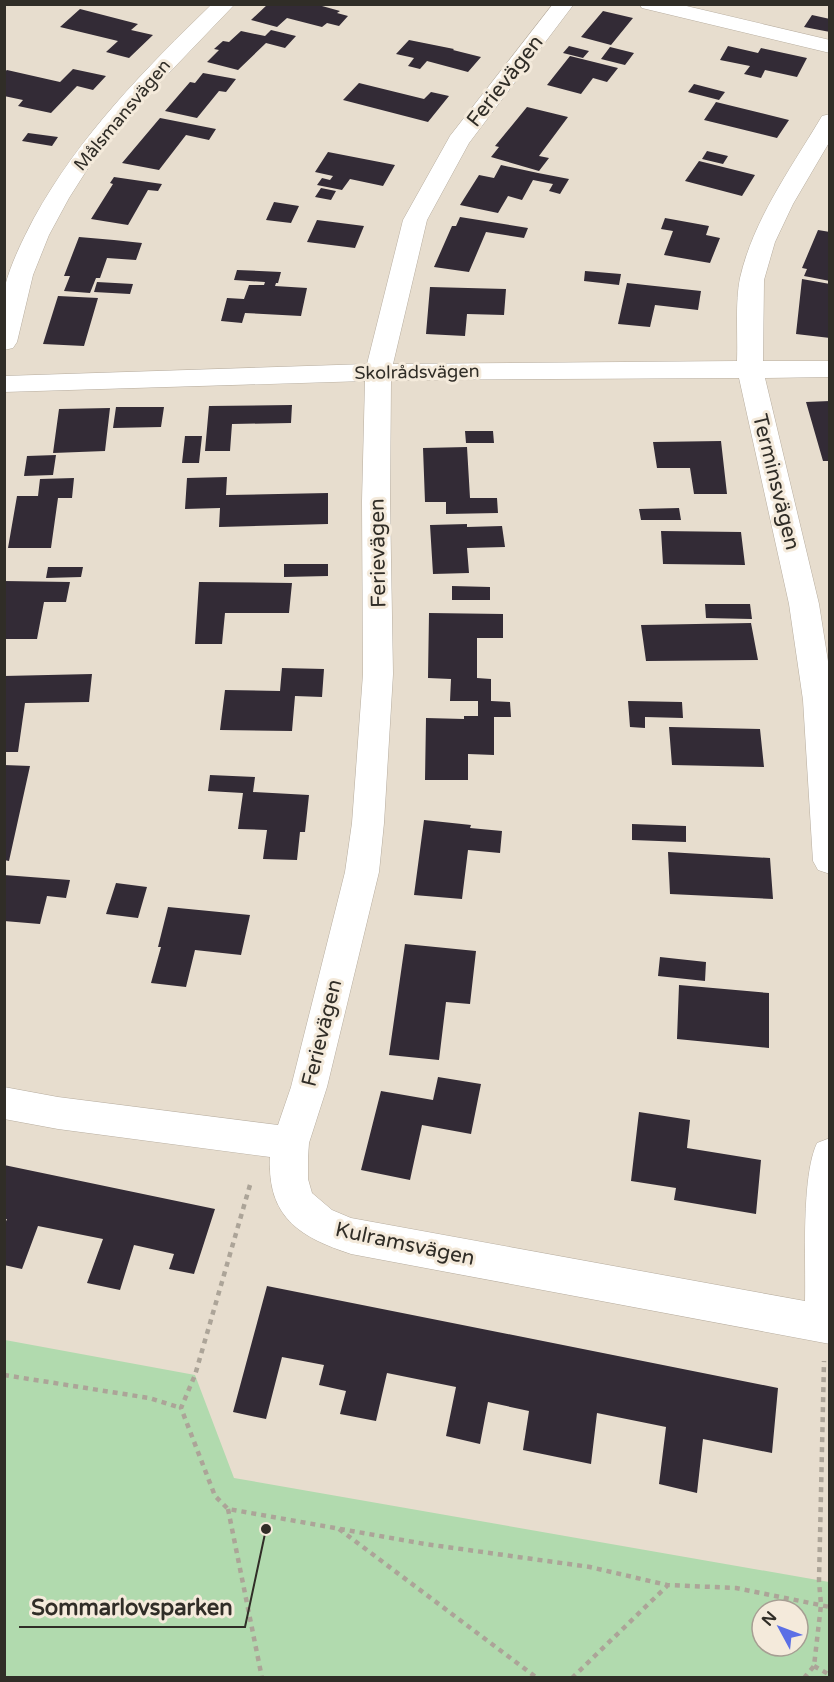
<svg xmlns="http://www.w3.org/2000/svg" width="834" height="1682" font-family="'Varela Round',sans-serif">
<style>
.green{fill:#b1daae;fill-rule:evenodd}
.building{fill:#332b36}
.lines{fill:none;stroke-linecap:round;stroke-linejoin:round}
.street-casing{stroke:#b7ad9f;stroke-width:1}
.path{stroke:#aca498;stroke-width:4.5;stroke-dasharray:5 5;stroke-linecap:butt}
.street{fill:#fff;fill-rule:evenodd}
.labels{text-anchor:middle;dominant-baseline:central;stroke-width:6;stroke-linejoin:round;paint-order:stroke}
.far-street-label{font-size:18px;fill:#302d27;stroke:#f4eadb}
.street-label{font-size:21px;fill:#302d27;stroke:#f4eadb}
.leader{fill:none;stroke:#302d27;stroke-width:2}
.callout-dot{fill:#302d27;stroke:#f4eadb;stroke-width:2}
.callout-label{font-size:22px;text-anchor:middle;font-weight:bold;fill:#302d27;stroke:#f4eadb;stroke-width:6;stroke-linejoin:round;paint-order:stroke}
</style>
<rect width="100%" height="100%" fill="#e7ddce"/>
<path class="green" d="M 5,1340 L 195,1375 L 234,1478 L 829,1582 L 829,1677 L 5,1677 ZM 762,1610 L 798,1610 L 798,1646 L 762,1646 Z"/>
<path class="building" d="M 268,4 L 323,4 L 322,6 L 340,11 L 337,13 L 348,16 L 339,26 L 327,23 L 322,27 L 287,18 L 277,27 L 251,20 Z
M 80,9 L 138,24 L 131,30 L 153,35 L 129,58 L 106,52 L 118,41 L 60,27 Z
M 603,11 L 633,18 L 611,45 L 581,37 Z
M 812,15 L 830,19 L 830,32 L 804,27 Z
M 271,30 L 296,36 L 285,48 L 266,43 L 238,70 L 207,62 L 219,50 L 214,49 L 223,41 L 229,42 L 241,31 L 265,36 Z
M 409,40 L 454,49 L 453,50 L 481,57 L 468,72 L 427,61 L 420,69 L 408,66 L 414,58 L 396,54 Z
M 569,46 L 589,51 L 583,58 L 563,53 Z
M 728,46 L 758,53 L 761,48 L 807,58 L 797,77 L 765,70 L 761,78 L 744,74 L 750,66 L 720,60 Z
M 610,47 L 634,53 L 625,65 L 601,59 Z
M 570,56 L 618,68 L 607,82 L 593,78 L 581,94 L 547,85 Z
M 73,69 L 106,76 L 93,90 L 77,86 L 51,113 L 18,106 L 23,100 L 4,96 L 4,72 L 7,70 L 60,82 Z
M 203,73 L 236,79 L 226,92 L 219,91 L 197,118 L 165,111 L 190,82 L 195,83 Z
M 359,83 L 424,99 L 431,92 L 449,96 L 428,122 L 343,100 Z
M 694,84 L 725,92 L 719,100 L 688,92 Z
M 716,102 L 789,120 L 777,138 L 704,120 Z
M 527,107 L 568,117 L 539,156 L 549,158 L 539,171 L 491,157 L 499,147 L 495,146 Z
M 160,118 L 216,129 L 209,140 L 186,135 L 159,170 L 122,163 Z
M 28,133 L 58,137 L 52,146 L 22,141 Z
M 707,151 L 728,156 L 723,164 L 702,159 Z
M 328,152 L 395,165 L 383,186 L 350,179 L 342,190 L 317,185 L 322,178 L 330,180 L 333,176 L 315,172 Z
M 699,161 L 755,175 L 742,196 L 685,181 Z
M 501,165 L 538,173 L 569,179 L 560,194 L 549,191 L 553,184 L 533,180 L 522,200 L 508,196 L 498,213 L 460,205 L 479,175 L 494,178 Z
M 114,177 L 162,184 L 158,191 L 148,190 L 128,225 L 91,219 L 113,184 L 110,183 Z
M 321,188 L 336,191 L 331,200 L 315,197 Z
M 274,202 L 299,206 L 291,223 L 266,220 Z
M 460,217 L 528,228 L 524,238 L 486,232 L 469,272 L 434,267 L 452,226 L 456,226 Z
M 665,218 L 709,226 L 706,235 L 720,238 L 710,263 L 664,255 L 673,231 L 661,229 Z
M 317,220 L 364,226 L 355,248 L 307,242 Z
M 818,230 L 830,232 L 830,281 L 804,276 L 807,269 L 802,268 Z
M 79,237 L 114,240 L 142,243 L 136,260 L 107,258 L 100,278 L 96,278 L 90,293 L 64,291 L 70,276 L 64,276 Z
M 237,270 L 281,272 L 278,283 L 276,283 L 275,286 L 307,288 L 301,316 L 245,313 L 242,323 L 221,321 L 227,298 L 244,299 L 249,285 L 264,285 L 265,282 L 234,280 Z
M 585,271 L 621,274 L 619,285 L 584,281 Z
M 802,279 L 830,284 L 830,338 L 796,334 Z
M 97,282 L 133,284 L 130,294 L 94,292 Z
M 627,283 L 701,291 L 698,310 L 655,305 L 650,327 L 618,324 Z
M 430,287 L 506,289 L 504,315 L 467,314 L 465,336 L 426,334 Z
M 58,296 L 98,298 L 84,346 L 43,344 Z
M 830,401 L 830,461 L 823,461 L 806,402 Z
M 292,405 L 291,423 L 232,424 L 230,451 L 205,451 L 209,406 Z
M 116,407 L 164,407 L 161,427 L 113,428 Z
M 110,408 L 105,451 L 53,453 L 59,409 Z
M 465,431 L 493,431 L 494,443 L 466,443 Z
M 185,436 L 202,436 L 199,463 L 182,463 Z
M 721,441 L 727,494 L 694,494 L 690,468 L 657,468 L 653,442 Z
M 467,447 L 470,498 L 497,498 L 498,513 L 446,514 L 446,502 L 425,502 L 423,448 Z
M 56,455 L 53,475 L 24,476 L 27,456 Z
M 227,477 L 226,495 L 328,493 L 328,524 L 219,527 L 220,508 L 185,509 L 187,478 Z
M 74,478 L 72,498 L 58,498 L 51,548 L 8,548 L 17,496 L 38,496 L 40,479 Z
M 679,508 L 681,520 L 641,520 L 639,509 Z
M 467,524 L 467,527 L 502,526 L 505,547 L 467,548 L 469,573 L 433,574 L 430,525 Z
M 661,531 L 741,532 L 745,565 L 663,564 Z
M 284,564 L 328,564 L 328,576 L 284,577 Z
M 48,567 L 83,567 L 81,577 L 46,578 Z
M 4,581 L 70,582 L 66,602 L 44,602 L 37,639 L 4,639 Z
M 199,582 L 292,583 L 289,613 L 225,613 L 222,644 L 195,644 Z
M 452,586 L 490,587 L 490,600 L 452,600 Z
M 705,604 L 750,604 L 752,619 L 706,618 Z
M 429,613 L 503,614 L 503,638 L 477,638 L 477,678 L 491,679 L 491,701 L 510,702 L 511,717 L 494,717 L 494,755 L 468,754 L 468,780 L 425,780 L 426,718 L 464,719 L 464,716 L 478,716 L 478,701 L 450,701 L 451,679 L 428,678 Z
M 751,623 L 758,660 L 646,661 L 641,625 Z
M 282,668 L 324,669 L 322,697 L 295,696 L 292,731 L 220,730 L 225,690 L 280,691 Z
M 92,674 L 89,702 L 25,703 L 18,752 L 4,752 L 4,676 Z
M 628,701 L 682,702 L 683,718 L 645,717 L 645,728 L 630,727 Z
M 669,727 L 760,729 L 764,767 L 672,765 Z
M 4,765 L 30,766 L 9,861 L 4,860 Z
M 210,775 L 255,777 L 253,792 L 309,795 L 305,832 L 300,832 L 297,860 L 263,859 L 267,830 L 238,829 L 243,793 L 208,791 Z
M 424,820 L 471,825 L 470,828 L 502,831 L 500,853 L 468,850 L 462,899 L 414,895 Z
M 632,824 L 686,826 L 686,842 L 632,840 Z
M 668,852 L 770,858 L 773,899 L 670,894 Z
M 4,875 L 70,880 L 66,898 L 47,896 L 40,924 L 4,921 Z
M 116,883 L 147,887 L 138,918 L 106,914 Z
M 168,907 L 250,915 L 241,955 L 195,950 L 186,987 L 151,983 L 161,947 L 158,947 Z
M 405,944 L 476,951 L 470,1004 L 446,1002 L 439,1060 L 389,1055 Z
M 660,957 L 706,962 L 705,981 L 658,976 Z
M 679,985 L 769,993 L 769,1048 L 677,1039 Z
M 438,1077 L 481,1084 L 471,1134 L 422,1125 L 410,1180 L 361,1170 L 381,1091 L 433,1100 Z
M 639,1112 L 690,1120 L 687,1148 L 761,1160 L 756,1214 L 674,1200 L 676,1188 L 631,1181 Z
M 4,1165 L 215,1209 L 194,1274 L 169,1269 L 174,1254 L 134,1245 L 120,1290 L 87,1283 L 103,1239 L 38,1226 L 22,1269 L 4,1265 L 4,1226 L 7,1219 L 4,1219 Z
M 267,1286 L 778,1388 L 772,1453 L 703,1439 L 697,1493 L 659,1484 L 666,1427 L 597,1413 L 591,1464 L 523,1450 L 529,1411 L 488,1402 L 480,1444 L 446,1436 L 456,1387 L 387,1373 L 376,1421 L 340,1414 L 346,1391 L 319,1385 L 324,1365 L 282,1357 L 266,1419 L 233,1412 Z"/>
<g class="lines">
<defs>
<path id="street" d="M 212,4 L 235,4 L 143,100 L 90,165 L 69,198 L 49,235 L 33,275 L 17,342 L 13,348 L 4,350 C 4,330 1,305 5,286 C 11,263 23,239 34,218 C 79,136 145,69 212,4 Z
M 553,4 L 574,4 L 469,143 L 427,220 L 393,364 L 737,361 C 738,336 735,302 740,278 C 753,221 789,171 819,121 L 822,116 L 830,114 L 830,141 L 793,204 L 775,242 L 764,280 L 763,361 L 830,361 L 830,377 L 765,378 L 819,604 L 830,674 L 830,874 L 818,870 L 813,861 L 803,700 L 789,604 L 739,378 L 391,380 L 390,501 L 393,674 L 384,823 L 379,872 L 327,1087 L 309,1143 L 308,1157 L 308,1179 L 312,1193 L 332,1210 L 351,1218 L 805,1301 C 806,1261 801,1177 817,1143 L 830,1138 L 830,1344 L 351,1254 C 299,1237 267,1217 270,1157 L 58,1129 L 4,1119 L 4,1087 L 58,1097 L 278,1125 L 291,1087 L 345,872 L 352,823 L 363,674 L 362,501 L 365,381 L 4,392 L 4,376 L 367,364 L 403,220 L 450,136 Z
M 639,4 L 678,4 L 830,40 L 830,53 L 642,8 Z"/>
</defs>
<use href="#street" class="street-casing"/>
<path class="path" d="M 250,1185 L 195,1375 L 181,1408 L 215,1496 L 228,1509 L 425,1544 L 590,1567 L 667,1585 L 736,1588 L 830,1607
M 4,1375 L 149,1398 L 181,1408
M 228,1509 L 262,1678
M 339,1529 L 537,1678
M 814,1666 L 830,1675
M 572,1678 L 667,1586
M 804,1678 L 814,1666 L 821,1605 L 819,1581 L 824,1361"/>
<use href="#street" class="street"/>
</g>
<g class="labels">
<g class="far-street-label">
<text transform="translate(122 115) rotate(-50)">Målsmansvägen</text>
<text transform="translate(417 372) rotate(-1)">Skolrådsvägen</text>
</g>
<g class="street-label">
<text transform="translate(505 81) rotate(-52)">Ferievägen</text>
<text transform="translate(776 482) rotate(76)">Terminsvägen</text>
<text transform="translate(378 553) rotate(-91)">Ferievägen</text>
<text transform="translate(322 1033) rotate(-76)">Ferievägen</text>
<text transform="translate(405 1244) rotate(12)">Kulramsvägen</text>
</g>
</g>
<path class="leader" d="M266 1529L245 1627H19"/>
<circle class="callout-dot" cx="266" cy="1529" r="6"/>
<g class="callout-label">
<text x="132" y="1615">Sommarlovsparken</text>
</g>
<rect width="834" height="1682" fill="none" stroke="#302d27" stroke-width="12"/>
<g transform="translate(780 1628) rotate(311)"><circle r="28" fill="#f4eadb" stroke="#a69e93" stroke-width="1.5"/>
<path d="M0-4.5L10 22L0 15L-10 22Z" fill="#5b6fe6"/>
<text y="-9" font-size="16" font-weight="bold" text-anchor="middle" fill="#302d27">N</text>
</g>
</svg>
